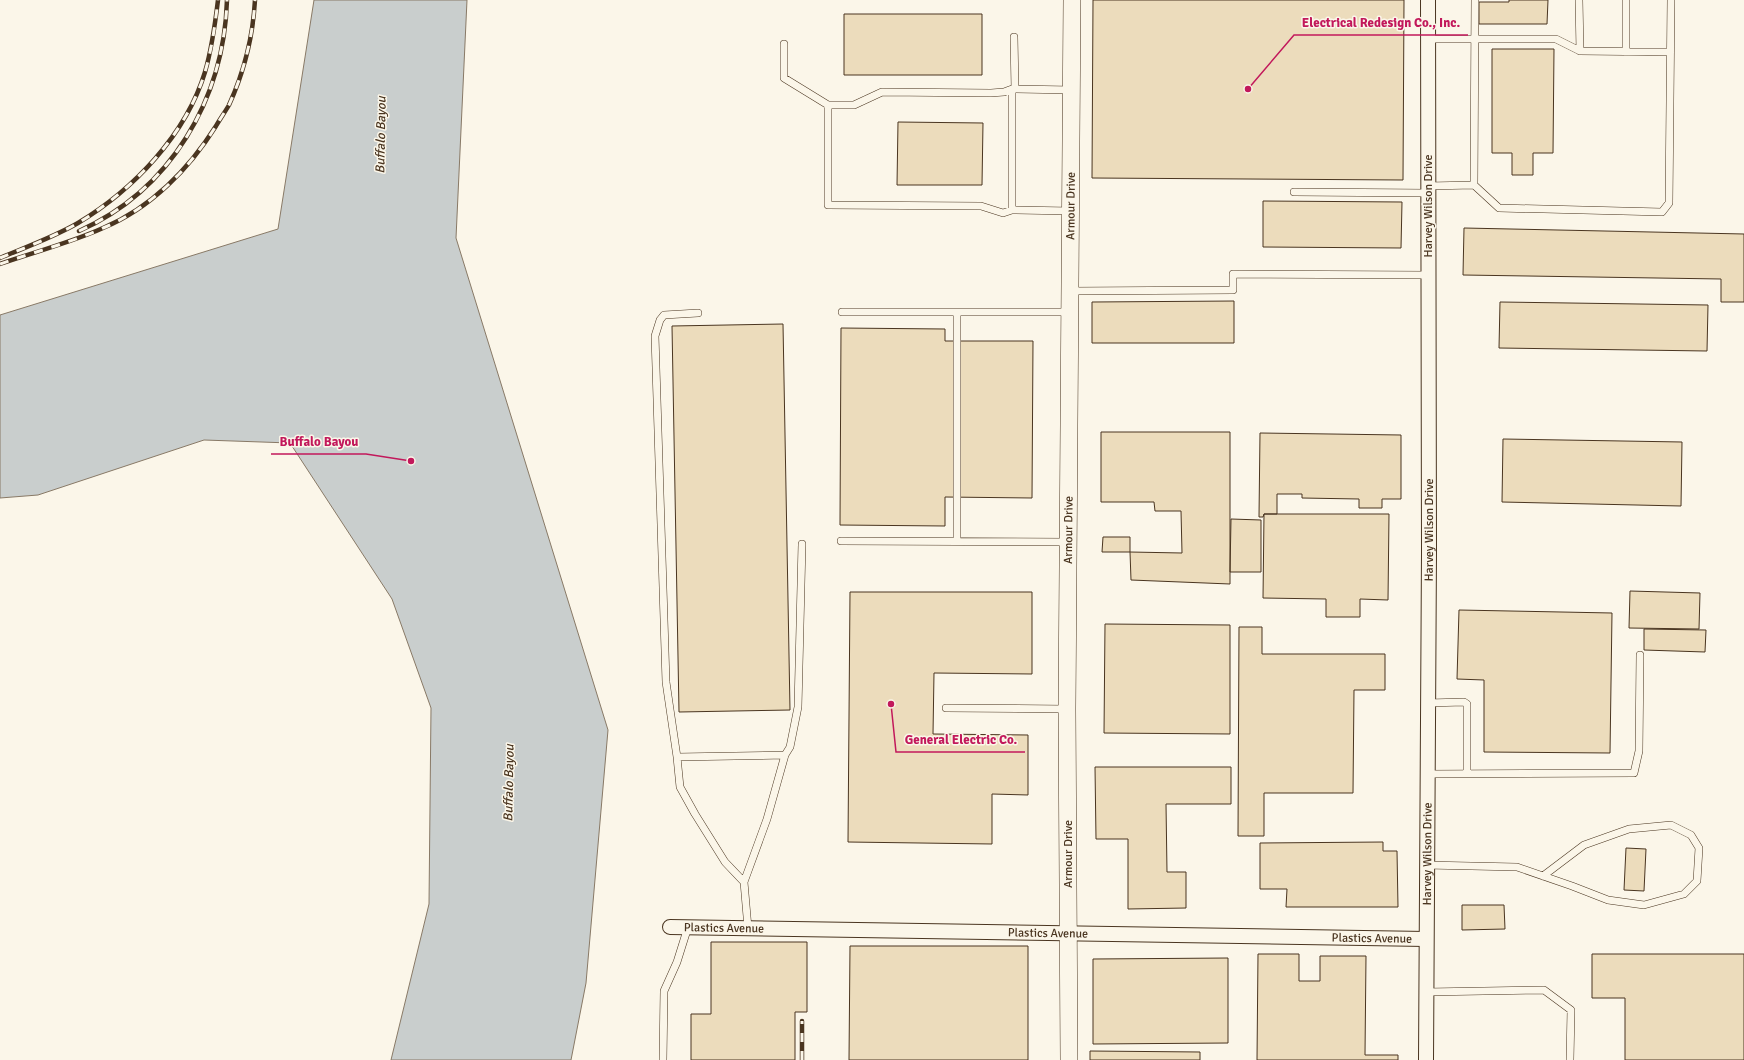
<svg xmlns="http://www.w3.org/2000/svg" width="1744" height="1060" font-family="Signika,sans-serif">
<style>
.water{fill:#c9cecd;stroke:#887966}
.building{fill:#ecdcbc;stroke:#4a3520}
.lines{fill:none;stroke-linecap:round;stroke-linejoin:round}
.service-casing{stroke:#4a3520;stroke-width:8}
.minor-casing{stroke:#4a3520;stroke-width:16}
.tertiary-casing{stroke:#4a3520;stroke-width:18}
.service{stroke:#fbf6e9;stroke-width:7}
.minor{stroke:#fbf6e9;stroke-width:14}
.tertiary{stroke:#fbf6e9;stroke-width:17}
.rail-casing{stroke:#4a3520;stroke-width:4.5}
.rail{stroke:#fbf6e9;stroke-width:3;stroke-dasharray:9;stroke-linecap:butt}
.labels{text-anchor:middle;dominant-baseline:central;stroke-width:3;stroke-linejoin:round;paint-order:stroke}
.street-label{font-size:12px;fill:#4a3520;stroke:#fbf6e9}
.water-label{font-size:13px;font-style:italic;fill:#4a3520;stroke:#fbf6e9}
.leader{fill:none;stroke:#c2185b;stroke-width:1.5}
.callout-dot{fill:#c2185b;stroke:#fbf6e9;stroke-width:1.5}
.callout-label{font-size:13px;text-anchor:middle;font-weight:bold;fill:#c2185b;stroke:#fbf6e9;stroke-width:3;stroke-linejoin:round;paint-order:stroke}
</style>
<rect width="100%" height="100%" fill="#fbf6e9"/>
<path class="water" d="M 314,0 L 467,0 L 456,238 L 608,730 L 586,983 L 571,1060 L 391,1060 L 429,904 L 431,708 L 392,599 L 290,443 L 204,440 L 38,495 L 0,498 L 0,315 L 278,229 Z"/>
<path class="building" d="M 1093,0 L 1404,0 L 1403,180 L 1092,178 Z
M 1509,0 L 1548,0 L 1547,24 L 1479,24 L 1479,2 L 1509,2 Z
M 844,14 L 982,14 L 982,75 L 844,75 Z
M 1492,49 L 1554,49 L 1553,153 L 1533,153 L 1533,175 L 1512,175 L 1512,153 L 1492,153 Z
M 898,122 L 983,123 L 982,185 L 897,185 Z
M 1263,201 L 1402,202 L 1401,248 L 1263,247 Z
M 1464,228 L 1744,234 L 1744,302 L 1721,302 L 1721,279 L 1463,275 Z
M 1234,301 L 1234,343 L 1092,343 L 1092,302 Z
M 1500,302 L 1708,305 L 1707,351 L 1499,348 Z
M 783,324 L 790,710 L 679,712 L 672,326 Z
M 841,328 L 945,329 L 945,341 L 1033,341 L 1032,498 L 945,497 L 945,526 L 840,525 Z
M 1101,432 L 1230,432 L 1230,584 L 1131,580 L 1130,552 L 1182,553 L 1181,511 L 1155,511 L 1154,502 L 1101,502 Z
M 1260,433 L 1401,435 L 1401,499 L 1382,499 L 1382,508 L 1359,508 L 1359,499 L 1302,498 L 1302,494 L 1277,494 L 1277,514 L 1264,514 L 1263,517 L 1259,517 Z
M 1503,439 L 1682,442 L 1681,506 L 1502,502 Z
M 1264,514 L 1389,514 L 1388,600 L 1360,599 L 1360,617 L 1326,617 L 1326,599 L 1263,598 Z
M 1231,519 L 1261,520 L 1261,572 L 1230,572 Z
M 1103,537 L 1130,537 L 1130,552 L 1102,552 Z
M 1630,591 L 1700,593 L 1699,629 L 1629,628 Z
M 850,592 L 1032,592 L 1032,674 L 934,673 L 933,734 L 1028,735 L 1028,795 L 992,794 L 992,844 L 848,842 Z
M 1459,610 L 1612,613 L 1610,753 L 1484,752 L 1484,680 L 1457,679 Z
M 1105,624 L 1230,625 L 1230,734 L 1104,733 Z
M 1239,627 L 1262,627 L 1262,654 L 1385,654 L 1385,690 L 1354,690 L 1353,793 L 1264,793 L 1264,836 L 1238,836 Z
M 1644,629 L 1706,630 L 1705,652 L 1644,650 Z
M 1095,767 L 1231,767 L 1231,804 L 1166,804 L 1167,872 L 1186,872 L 1186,908 L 1128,909 L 1128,839 L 1096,839 Z
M 1383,842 L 1383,851 L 1397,851 L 1398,907 L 1286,907 L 1287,889 L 1260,889 L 1260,843 Z
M 1626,848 L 1646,849 L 1644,891 L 1624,890 Z
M 1462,905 L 1504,905 L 1505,929 L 1462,930 Z
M 711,942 L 807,942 L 807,1012 L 795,1012 L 795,1060 L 691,1060 L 691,1014 L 711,1014 Z
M 850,946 L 1028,946 L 1028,1060 L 849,1060 Z
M 1258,954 L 1299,954 L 1299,981 L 1320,981 L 1320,956 L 1366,956 L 1365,1055 L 1398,1055 L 1398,1060 L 1257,1060 Z
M 1592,954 L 1744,954 L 1744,1060 L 1625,1060 L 1625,998 L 1592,998 Z
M 1228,958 L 1228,1043 L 1093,1044 L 1093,959 Z
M 1090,1051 L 1200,1052 L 1200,1060 L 1090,1060 Z"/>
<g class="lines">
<defs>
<path id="service" d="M 1475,0 L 1474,185 L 1499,208 L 1662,212 L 1669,203 L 1671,0
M 1579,0 L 1580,51
M 1014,37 L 1015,89
M 1428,39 L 1556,39 L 1580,51 L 1670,52
M 784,44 L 784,78 L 828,105
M 1626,52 L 1626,0
M 1428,186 L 1474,185
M 1294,192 L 1428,193
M 1012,210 L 1003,213 L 981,206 L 828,205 L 828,105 L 854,105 L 882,92 L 991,93 L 1004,92 L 1012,89
M 1070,211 L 1012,210 L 1012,89 L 1071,90
M 1070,291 L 1233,290 L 1233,274 L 1428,275
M 842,312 L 1069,312
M 957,312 L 957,541
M 841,541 L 1068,542
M 1428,703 L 1464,702 L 1467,704 L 1467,774
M 946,708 L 1066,709
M 785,755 L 790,747 L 798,707 L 802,544
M 677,757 L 666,682 L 655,336 L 660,320 L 664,315 L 698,313
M 1427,774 L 1634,773 L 1639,751 L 1640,655
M 1426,865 L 1517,867 L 1572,886 L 1608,900 L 1644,905 L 1684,894 L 1697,881 L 1699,848 L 1691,835 L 1671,825 L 1629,829 L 1584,845 L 1543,876
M 744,882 L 767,819 L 785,755 L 677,757 L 680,787 L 695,814 L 725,862 L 744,882 L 748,928
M 1427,992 L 1544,990 L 1571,1010 L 1570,1060
M 663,1060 L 664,991 L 677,962 L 688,927"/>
<g id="minor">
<path id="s1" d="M 670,927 L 1426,939"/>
<path id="s2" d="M 1426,1060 L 1429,552 L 1428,0"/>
</g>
<g id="tertiary">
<path id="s3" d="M 1069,1060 L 1067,709 L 1072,0"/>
</g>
</defs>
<use href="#service" class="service-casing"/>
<use href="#minor" class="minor-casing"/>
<use href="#tertiary" class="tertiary-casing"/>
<use href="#service" class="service"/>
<use href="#minor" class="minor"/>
<use href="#tertiary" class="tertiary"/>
<defs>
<path id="rail" d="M 79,231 C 171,190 224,99 227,0
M 0,258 C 26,247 54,237 78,223 C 133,190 186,135 205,72 C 212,48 215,25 218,0
M 0,264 C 34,252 70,243 103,228 C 151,208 189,169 216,126 C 220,119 225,112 229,105 C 244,72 253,36 255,0
M 802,1060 L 802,1021"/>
</defs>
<use href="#rail" class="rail-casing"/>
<use href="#rail" class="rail"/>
</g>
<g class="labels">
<g class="street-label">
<text stroke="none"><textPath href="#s3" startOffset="854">Armour Drive</textPath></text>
<text transform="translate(1428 206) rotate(-90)">Harvey Wilson Drive</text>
<text stroke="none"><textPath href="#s3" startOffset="530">Armour Drive</textPath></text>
<text stroke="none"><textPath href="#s2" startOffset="530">Harvey Wilson Drive</textPath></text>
<text transform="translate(1068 854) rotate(-90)">Armour Drive</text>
<text stroke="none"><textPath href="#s2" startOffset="206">Harvey Wilson Drive</textPath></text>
<text stroke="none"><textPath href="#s1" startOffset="54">Plastics Avenue</textPath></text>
<text stroke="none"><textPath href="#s1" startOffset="378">Plastics Avenue</textPath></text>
<text stroke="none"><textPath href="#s1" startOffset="702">Plastics Avenue</textPath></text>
</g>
<g class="water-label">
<text transform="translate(381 135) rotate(-89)">Buffalo Bayou</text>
<text transform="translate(509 783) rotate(-89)">Buffalo Bayou</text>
</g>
</g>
<path class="leader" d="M1248 89L1294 35H1468M411 461L366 454H271M891 704L896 752H1025"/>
<g class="callout-dot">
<circle cx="1248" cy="89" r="4"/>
<circle cx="411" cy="461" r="4"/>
<circle cx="891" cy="704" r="4"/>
</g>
<g class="callout-label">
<text x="1381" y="27">Electrical Redesign Co., Inc.</text>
<text x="319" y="446">Buffalo Bayou</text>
<text x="961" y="744">General Electric Co.</text>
</g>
</svg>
